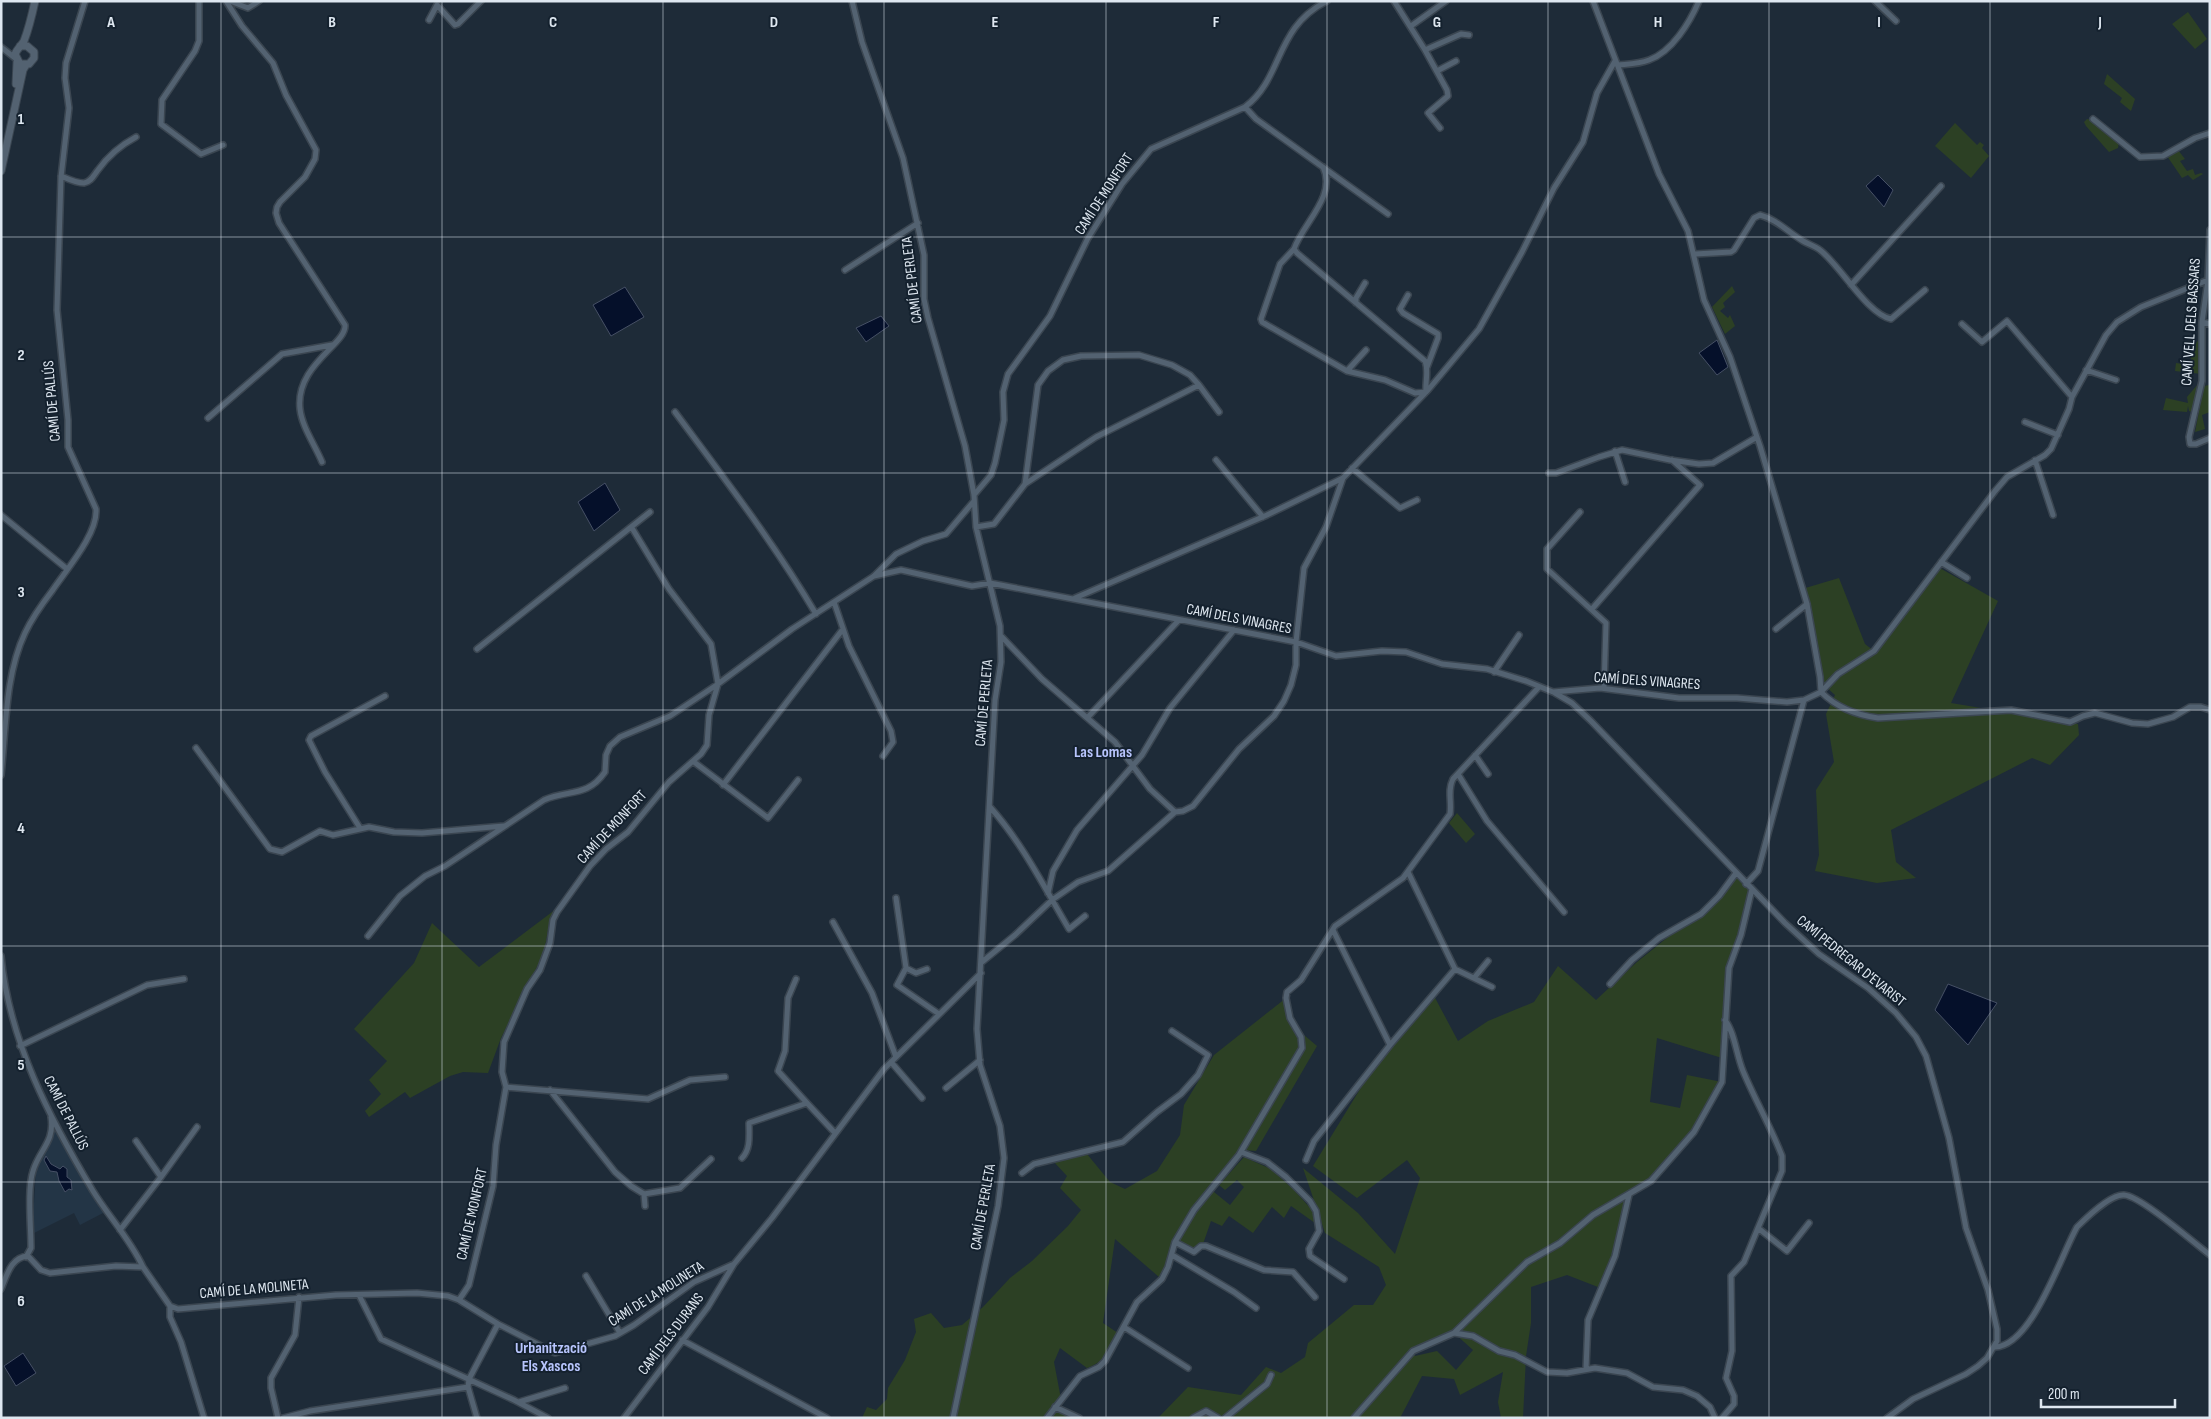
<svg xmlns="http://www.w3.org/2000/svg" width="2211" height="1419" font-family="'Sofia Sans Condensed',sans-serif">
<style>
.built{fill:#233546}
.green{fill:#2c4024;fill-rule:evenodd}
.water{fill:#05102a;stroke:#465065}
.lines{fill:none;stroke-linecap:round;stroke-linejoin:round}
.minor-casing{stroke:#3b4651;stroke-width:8}
.secondary-casing{stroke:#3b4651;stroke-width:9}
.minor{stroke:#536271;stroke-width:5}
.secondary{stroke:#536271;stroke-width:7}
.grid{fill:none;stroke:#dee7f0;stroke-width:1;stroke-opacity:0.55}
.labels{text-anchor:middle;dominant-baseline:central;stroke-width:4;stroke-linejoin:round;paint-order:stroke}
.street-label{font-size:15px;fill:#dee7f0;stroke:#14212e}
.neighbourhood-label{font-size:16px;font-weight:bold;fill:#b8c5fd;stroke:#14212e}
.grid-label{font-size:16px;text-anchor:middle;font-weight:bold;fill:#dee7f0;stroke:#14212e;stroke-width:4;stroke-linejoin:round;paint-order:stroke}
</style>
<rect width="100%" height="100%" fill="#1e2b38"/>
<path class="built" d="M 54,1130 L 56,1130 L 105,1212 L 80,1225 L 74,1213 L 32,1234 L 36,1171 Z"/>
<path class="green" d="M 2188,12 L 2207,39 L 2195,49 L 2172,24 Z
M 2107,74 L 2135,99 L 2131,111 L 2120,102 L 2122,98 L 2104,84 Z
M 2087,119 L 2092,120 L 2119,142 L 2118,148 L 2109,152 L 2086,126 L 2084,122 Z
M 1955,123 L 1977,145 L 1980,142 L 1984,145 L 1982,148 L 1989,156 L 1971,178 L 1935,146 Z
M 2178,150 L 2185,159 L 2180,161 L 2187,171 L 2193,169 L 2195,175 L 2201,173 L 2203,174 L 2193,180 L 2188,175 L 2182,178 L 2167,156 Z
M 1732,286 L 1735,292 L 1723,303 L 1725,307 L 1720,311 L 1728,318 L 1730,315 L 1735,326 L 1725,334 L 1712,307 Z
M 2199,339 L 2202,374 L 2175,371 L 2176,363 L 2190,365 L 2191,357 L 2189,353 Z
M 2198,384 L 2195,413 L 2189,411 L 2188,406 L 2187,412 L 2163,410 L 2166,398 L 2188,403 L 2187,397 Z
M 2209,385 L 2210,412 L 2202,415 L 2205,429 L 2195,432 L 2204,386 Z
M 1938,567 L 1998,601 L 1951,703 L 2078,724 L 2079,735 L 2050,765 L 2032,758 L 1891,830 L 1896,862 L 1916,878 L 1877,883 L 1815,871 L 1819,855 L 1816,790 L 1834,762 L 1826,714 L 1835,695 L 1825,686 L 1802,589 L 1839,578 L 1865,644 L 1874,651 Z
M 1457,813 L 1475,834 L 1466,843 L 1449,823 Z
M 1736,873 L 1751,892 L 1729,968 L 1722,1058 L 1657,1038 L 1650,1102 L 1680,1108 L 1687,1075 L 1722,1082 L 1694,1132 L 1651,1181 L 1627,1197 L 1618,1248 L 1598,1287 L 1567,1275 L 1531,1287 L 1531,1323 L 1526,1356 L 1523,1418 L 1501,1418 L 1498,1402 L 1503,1372 L 1460,1395 L 1454,1379 L 1422,1376 L 1400,1418 L 1158,1418 L 1188,1387 L 1241,1395 L 1266,1367 L 1281,1373 L 1305,1357 L 1308,1343 L 1354,1305 L 1373,1305 L 1386,1285 L 1379,1267 L 1325,1233 L 1303,1168 L 1358,1213 L 1395,1254 L 1420,1178 L 1407,1160 L 1357,1198 L 1313,1166 L 1376,1063 L 1433,994 L 1458,1041 L 1488,1021 L 1534,1002 L 1558,966 L 1596,1000 L 1637,962 L 1719,896 ZM 1454,1333 L 1473,1350 L 1456,1370 L 1437,1351 L 1415,1356 L 1413,1351 Z
M 556,909 L 549,924 L 544,953 L 501,1038 L 488,1073 L 463,1072 L 450,1076 L 410,1098 L 405,1092 L 369,1117 L 365,1111 L 381,1094 L 369,1080 L 387,1061 L 354,1029 L 414,963 L 432,923 L 479,967 Z
M 1286,998 L 1288,1017 L 1304,1035 L 1317,1046 L 1256,1151 L 1242,1150 L 1220,1174 L 1214,1192 L 1230,1205 L 1244,1187 L 1237,1180 L 1225,1190 L 1219,1185 L 1244,1157 L 1271,1169 L 1293,1189 L 1313,1211 L 1315,1223 L 1291,1206 L 1284,1218 L 1272,1207 L 1253,1233 L 1229,1216 L 1222,1226 L 1211,1221 L 1203,1244 L 1200,1243 L 1192,1252 L 1173,1241 L 1168,1267 L 1159,1277 L 1115,1239 L 1103,1323 L 1118,1333 C 1109,1350 1106,1361 1087,1368 L 1060,1348 L 1054,1362 L 1061,1399 L 1056,1407 L 1079,1418 L 862,1418 L 867,1407 L 876,1410 L 887,1399 L 888,1388 L 905,1360 L 916,1332 L 914,1319 L 931,1313 L 944,1328 L 962,1325 L 983,1307 L 1010,1278 L 1032,1261 L 1068,1226 L 1081,1210 L 1060,1188 L 1067,1176 L 1054,1162 L 1087,1154 L 1110,1182 L 1125,1189 L 1157,1171 L 1180,1135 L 1184,1105 L 1214,1055 Z"/>
<path class="water" d="M 1878,175 L 1893,190 L 1884,207 L 1866,186 Z
M 625,287 L 644,317 L 611,336 L 593,305 Z
M 881,316 L 889,326 L 866,342 L 856,328 Z
M 1717,340 L 1728,367 L 1717,375 L 1699,353 Z
M 605,483 L 620,510 L 594,531 L 578,502 Z
M 1948,984 L 1997,1003 L 1968,1045 L 1935,1010 Z
M 46,1156 L 51,1164 L 60,1169 L 63,1166 L 67,1169 L 67,1177 L 71,1180 L 72,1190 L 69,1189 L 65,1192 L 59,1181 L 57,1172 L 50,1171 L 44,1160 Z
M 23,1353 L 36,1373 L 16,1386 L 4,1366 Z"/>
<g class="lines">
<defs>
<path id="minor" d="M 199,1 L 199,41 L 195,51 L 162,100 L 161,124 L 201,154 L 223,145
M 226,1 L 242,26 L 273,63 L 286,95 L 316,150 L 315,159 L 305,177 L 280,202 L 277,207 L 276,213 L 279,223 L 345,325 C 347,344 295,365 300,409 C 302,427 315,445 322,462
M 230,1 L 248,8 L 259,1
M 852,1 L 862,42 L 903,158 L 924,255 L 924,299 L 928,318 L 965,446 L 974,495 L 976,527 L 1000,626 L 1001,662 L 995,700 L 977,1029 L 980,1065 L 1000,1126 L 1004,1158 L 998,1206 L 953,1418
M 1394,1 L 1425,50 L 1447,90 L 1448,96 L 1428,113 L 1440,128
M 1593,1 L 1659,174 L 1688,231 L 1704,300 L 1730,357 L 1760,446 L 1807,604 L 1820,677 L 1821,692
M 1875,1 L 1896,21
M 429,20 L 437,5 L 455,25 L 458,24 L 481,1
M 1411,26 L 1446,1
M 1,47 L 15,58
M 1425,50 L 1461,34 L 1469,35
M 1618,65 C 1628,64 1639,64 1649,60 C 1672,52 1690,22 1699,1
M 1437,71 L 1456,61
M 1245,107 L 1256,119 L 1388,214
M 2093,119 L 2140,157 L 2163,156 L 2195,138 L 2210,133
M 61,176 C 68,179 76,183 84,183 C 91,182 94,175 98,170 C 108,156 121,145 136,137
M 2210,230 L 2208,280 L 2202,322 L 2202,381 L 2189,437 L 2190,444 L 2196,444 L 2210,438
M 1294,249 L 1280,264 L 1261,319 L 1262,322 L 1347,371 L 1385,380 L 1415,393 L 1426,392 C 1425,382 1429,371 1425,361 L 1297,253 L 1294,249 C 1303,223 1337,196 1323,167
M 1695,254 L 1731,252 L 1734,250 L 1754,218 L 1760,215 C 1776,219 1788,232 1803,241 C 1808,244 1815,246 1820,250 C 1840,265 1867,314 1891,319 L 1925,290
M 845,270 L 918,223
M 1851,285 L 1941,186
M 1408,295 L 1400,309 L 1403,313 L 1438,334 L 1438,338 L 1427,367
M 1356,303 L 1356,298 L 1365,283
M 2202,322 L 2210,324
M 1962,324 L 1982,342 L 2007,321 L 2072,397
M 2086,370 L 2116,380
M 1347,371 L 1366,350
M 675,412 C 724,478 774,543 816,614
M 208,418 L 282,354 L 332,345
M 2025,422 L 2058,435
M 1615,451 L 1625,482
M 1216,460 L 1263,517
M 2035,460 L 2053,515
M 1352,468 L 1400,508 L 1417,500
M 1549,473 L 1556,473 L 1599,457 L 1622,450 L 1670,460 L 1699,464 L 1713,463 L 1757,437
M 1025,484 L 1096,437 L 1199,385 L 1219,412
M 974,495 L 991,475 L 995,463 L 1004,420 L 1003,392 L 1008,374 L 1050,316 L 1088,238 L 1122,184 L 1151,149 L 1245,107 C 1284,77 1274,28 1327,1
M 1580,512 L 1547,549 L 1547,569 L 1606,623 L 1604,688
M 1,515 L 67,569
M 976,527 L 994,524 L 1025,484 L 1038,385 L 1048,371 L 1063,360 L 1081,356 L 1139,355 L 1172,365 L 1190,375 L 1199,385
M 1941,562 L 1967,578
M 874,576 L 901,570 L 972,586 L 990,583 L 1296,642 L 1336,656 L 1382,651 L 1406,652 L 1442,664 L 1487,669 L 1526,681 L 1553,692 L 1600,688 L 1679,698 L 1737,698 L 1787,702 L 1804,700 L 1821,692 C 1837,708 1856,715 1878,718 L 2011,710 L 2070,722 L 2083,716 L 2095,713 L 2132,723 L 2148,724 L 2173,717 L 2190,707 L 2201,707 L 2210,710
M 1075,598 L 1267,515 L 1343,478
M 834,602 L 849,646 L 891,731 L 893,742 L 883,756
M 1592,609 L 1700,485 L 1672,460
M 1776,629 L 1807,604
M 1002,637 L 1042,679 L 1115,742 L 1150,789 L 1175,812
M 477,649 L 650,512
M 1494,672 L 1519,635
M 1821,692 L 1838,674 L 1874,651 L 1995,491 L 2007,477 L 2045,455 L 2051,449 L 2069,409 L 2072,397 L 2106,335 L 2117,322 L 2141,307 L 2208,280
M 1555,693 L 1572,703 L 1591,721 L 1785,923 L 1819,954 L 1868,988 L 1896,1013 L 1916,1037 L 1926,1056 L 1949,1138 L 1966,1228 L 1988,1290 L 1997,1329 L 1997,1341 L 1987,1358 L 1978,1366 L 1966,1374 L 1913,1399 L 1887,1418
M 1088,717 L 1179,620
M 196,748 L 270,849 L 282,852 L 320,831 L 333,835 L 369,827 L 394,832 L 422,833 L 504,826
M 1475,755 L 1488,774
M 694,762 L 768,818 L 798,780
M 1458,774 L 1487,821 L 1564,912
M 1,775 C 6,729 5,675 25,633 C 32,618 42,604 52,591 C 66,570 98,534 96,509 L 68,447 L 68,420 L 57,310 L 61,177 L 69,108 L 65,78 L 66,63 L 85,1
M 723,785 L 843,629
M 990,807 C 1023,844 1044,887 1069,929 L 1085,916
M 360,828 L 325,772 L 309,740 L 311,736 L 385,696
M 1746,884 L 1758,871 L 1804,700
M 1048,893 L 1053,871 L 1077,830 L 1142,755 L 1170,708 L 1234,630
M 896,898 L 906,968
M 833,922 L 872,993 L 896,1057
M 1333,930 L 1390,1045
M 368,936 L 400,896 L 425,876 L 445,866 L 544,800 C 568,789 587,798 605,772 L 606,755 L 610,746 L 620,737 L 670,716 L 718,684 L 711,644 L 669,589 L 632,528
M 1,956 C 9,1041 50,1119 93,1191 C 109,1217 130,1239 143,1267
M 982,962 L 1015,935 L 1052,900 L 1078,882 L 1108,871 L 1175,812 L 1183,811 L 1193,806 L 1239,749 L 1274,716 L 1284,701 L 1291,685 L 1296,665 L 1296,642 L 1304,568 L 1326,527 L 1343,478 L 1428,390 L 1479,329 L 1522,252 L 1554,188 L 1583,142 L 1597,93 L 1615,61
M 927,969 L 916,973 L 906,968 L 897,985 L 939,1014
M 1455,969 L 1492,987
M 1474,978 L 1488,961
M 796,979 L 788,998 L 785,1051 L 778,1071 L 807,1103
M 1610,984 L 1632,960 L 1659,938 L 1701,914 L 1719,896 L 1736,873
M 1725,1020 C 1735,1033 1736,1054 1743,1071 C 1755,1100 1771,1127 1782,1156 L 1782,1171 L 1758,1228 L 1787,1251 L 1809,1223
M 20,1046 L 147,985 L 184,979
M 891,1062 L 922,1098
M 506,1087 L 648,1099 L 690,1080 L 725,1077
M 946,1088 L 980,1060
M 550,1090 L 615,1172 L 631,1186 L 644,1194 L 680,1188 L 711,1159
M 136,1141 L 161,1177
M 1241,1152 L 1267,1162 L 1286,1177 L 1310,1201 L 1316,1211 L 1319,1231 L 1309,1249 L 1310,1256 L 1344,1279
M 742,1158 C 751,1149 749,1135 749,1123 L 807,1103 L 835,1133
M 1306,1160 L 1314,1141 L 1390,1045 L 1455,969 L 1408,872
M 1022,1173 L 1034,1164 L 1123,1142 L 1157,1112 L 1181,1094 L 1198,1075 L 1208,1055 L 1172,1031
M 644,1194 L 645,1206
M 120,1230 L 161,1177 L 197,1127
M 1175,1242 L 1194,1252 L 1201,1246 L 1206,1246 L 1264,1270 L 1293,1272 L 1315,1297
M 1172,1255 L 1234,1292 L 1256,1308
M 26,1257 L 31,1248 C 31,1227 27,1189 33,1171 C 39,1150 55,1142 51,1117
M 586,1276 L 620,1333
M 1,1289 C 7,1275 11,1257 28,1256 L 41,1270 L 50,1273 L 116,1266 L 143,1267 L 170,1306 L 178,1309 L 336,1295 L 417,1293 L 448,1296 L 459,1300 L 498,1324 L 555,1353 L 615,1336 L 634,1325 L 694,1282 L 734,1264 L 772,1218 L 884,1069 L 981,973
M 359,1295 L 381,1339 L 514,1400 L 548,1418
M 459,1300 L 469,1285 L 493,1186 L 496,1145 L 506,1087 L 502,1072 L 504,1042 L 527,989 L 540,970 L 550,943 L 553,920 L 557,912 L 590,866 L 606,849 L 628,832 L 669,782 L 701,754 L 707,745 L 709,715 L 718,684 L 792,629 L 874,576 L 896,554 L 923,541 L 946,534 L 974,501
M 170,1306 L 170,1317 L 181,1342 L 204,1418
M 1124,1327 L 1188,1368
M 1454,1333 L 1473,1336 L 1499,1351 L 1515,1355 L 1547,1372 L 1567,1373 L 1595,1368 L 1627,1373 L 1653,1387 L 1683,1390 L 1697,1396 L 1710,1407 L 1715,1418
M 682,1340 L 827,1418
M 1995,1347 C 2032,1346 2061,1255 2077,1227 C 2086,1218 2111,1194 2124,1195 C 2141,1196 2194,1243 2210,1255
M 1586,1369 L 1588,1320 L 1615,1256 L 1629,1195
M 519,1402 L 565,1388
M 1055,1407 L 1079,1418
M 278,1418 L 271,1388 L 271,1378 L 295,1335 L 299,1297
M 283,1418 L 310,1411 L 468,1387
M 477,1418 L 468,1387 L 469,1379 L 498,1324
M 624,1418 L 708,1307 L 734,1264
M 1047,1418 L 1080,1376 L 1099,1367 L 1105,1361 L 1137,1302 L 1162,1279 L 1168,1267 L 1175,1242 L 1194,1210 L 1239,1155 L 1302,1048 L 1301,1037 L 1290,1018 L 1286,998 L 1287,992 L 1301,980 L 1335,926 L 1403,878 L 1450,814 C 1452,801 1447,791 1453,779 L 1539,687
M 1193,1418 L 1206,1411 L 1218,1418
M 1225,1418 L 1267,1384 L 1271,1375
M 1354,1418 L 1413,1351 L 1454,1333 L 1527,1262 L 1560,1243 L 1593,1215 L 1651,1181 L 1694,1132 L 1722,1082 L 1729,968 L 1741,935 L 1752,889
M 1722,1418 L 1734,1404 L 1734,1396 L 1726,1378 L 1732,1351 L 1731,1276 L 1744,1262 L 1758,1228"/>
<path id="secondary" d="M 20,46 L 27,46 L 34,52 L 34,58 L 29,64 L 20,64 L 15,54 C 17,49 21,46 24,41 C 29,28 32,15 35,1
M 16,84 L 17,62
M 1,171 L 23,70 L 26,65"/>
</defs>
<use href="#minor" class="minor-casing"/>
<use href="#secondary" class="secondary-casing"/>
<use href="#minor" class="minor"/>
<use href="#secondary" class="secondary"/>
</g>
<path class="grid" d="M 221,1 L 221,1418M 442,1 L 442,1418M 663,1 L 663,1418M 884,1 L 884,1418M 1106,1 L 1106,1418M 1327,1 L 1327,1418M 1548,1 L 1548,1418M 1769,1 L 1769,1418M 1990,1 L 1990,1418M 1,237 L 2210,237M 1,473 L 2210,473M 1,710 L 2210,710M 1,946 L 2210,946M 1,1182 L 2210,1182"/>
<g class="labels">
<g class="street-label">
<text transform="translate(1104 194) rotate(-57)">CAMÍ DE MONFORT</text>
<text transform="translate(912 280) rotate(-97)">CAMÍ DE PERLETA</text>
<text transform="translate(2191 322) rotate(-86)">CAMÍ VELL DELS BASSARS</text>
<text transform="translate(52 401) rotate(-95)">CAMÍ DE PALLÚS</text>
<text transform="translate(1239 619) rotate(11)">CAMÍ DELS VINAGRES</text>
<text transform="translate(1647 681) rotate(4)">CAMÍ DELS VINAGRES</text>
<text transform="translate(984 703) rotate(-85)">CAMÍ DE PERLETA</text>
<text transform="translate(612 827) rotate(-47)">CAMÍ DE MONFORT</text>
<text transform="translate(1851 961) rotate(39)">CAMÍ PEDREGAR D'EVARIST</text>
<text transform="translate(66 1113) rotate(63)">CAMÍ DE PALLÚS</text>
<text transform="translate(983 1207) rotate(-80)">CAMÍ DE PERLETA</text>
<text transform="translate(472 1214) rotate(-77)">CAMÍ DE MONFORT</text>
<text transform="translate(254 1289) rotate(-5)">CAMÍ DE LA MOLINETA</text>
<text transform="translate(656 1294) rotate(-32)">CAMÍ DE LA MOLINETA</text>
<text transform="translate(671 1334) rotate(-53)">CAMÍ DELS DURANS</text>
</g>
<g class="neighbourhood-label">
<text x="1103" y="752">Las Lomas</text>
<text x="551" y="1348">Urbanització<tspan x="551" dy="18">Els Xascos</tspan></text>
</g>
</g>
<g class="grid-label">
<text x="111" y="27">A</text>
<text x="332" y="27">B</text>
<text x="553" y="27">C</text>
<text x="774" y="27">D</text>
<text x="995" y="27">E</text>
<text x="1216" y="27">F</text>
<text x="1437" y="27">G</text>
<text x="1658" y="27">H</text>
<text x="1879" y="27">I</text>
<text x="2100" y="27">J</text>
<text x="21" y="124">1</text>
<text x="21" y="360">2</text>
<text x="21" y="597">3</text>
<text x="21" y="833">4</text>
<text x="21" y="1070">5</text>
<text x="21" y="1306">6</text>
</g>
<rect width="2211" height="1419" fill="none" stroke="#dee7f0" stroke-width="5"/>
<path d="M2041 1399v8h134v-8" fill="none" stroke="#dee7f0" stroke-width="2.5"/>
<text x="2048" y="1399" font-size="15" fill="#dee7f0" stroke="#14212e" stroke-width="4" paint-order="stroke">200 m</text>
</svg>
